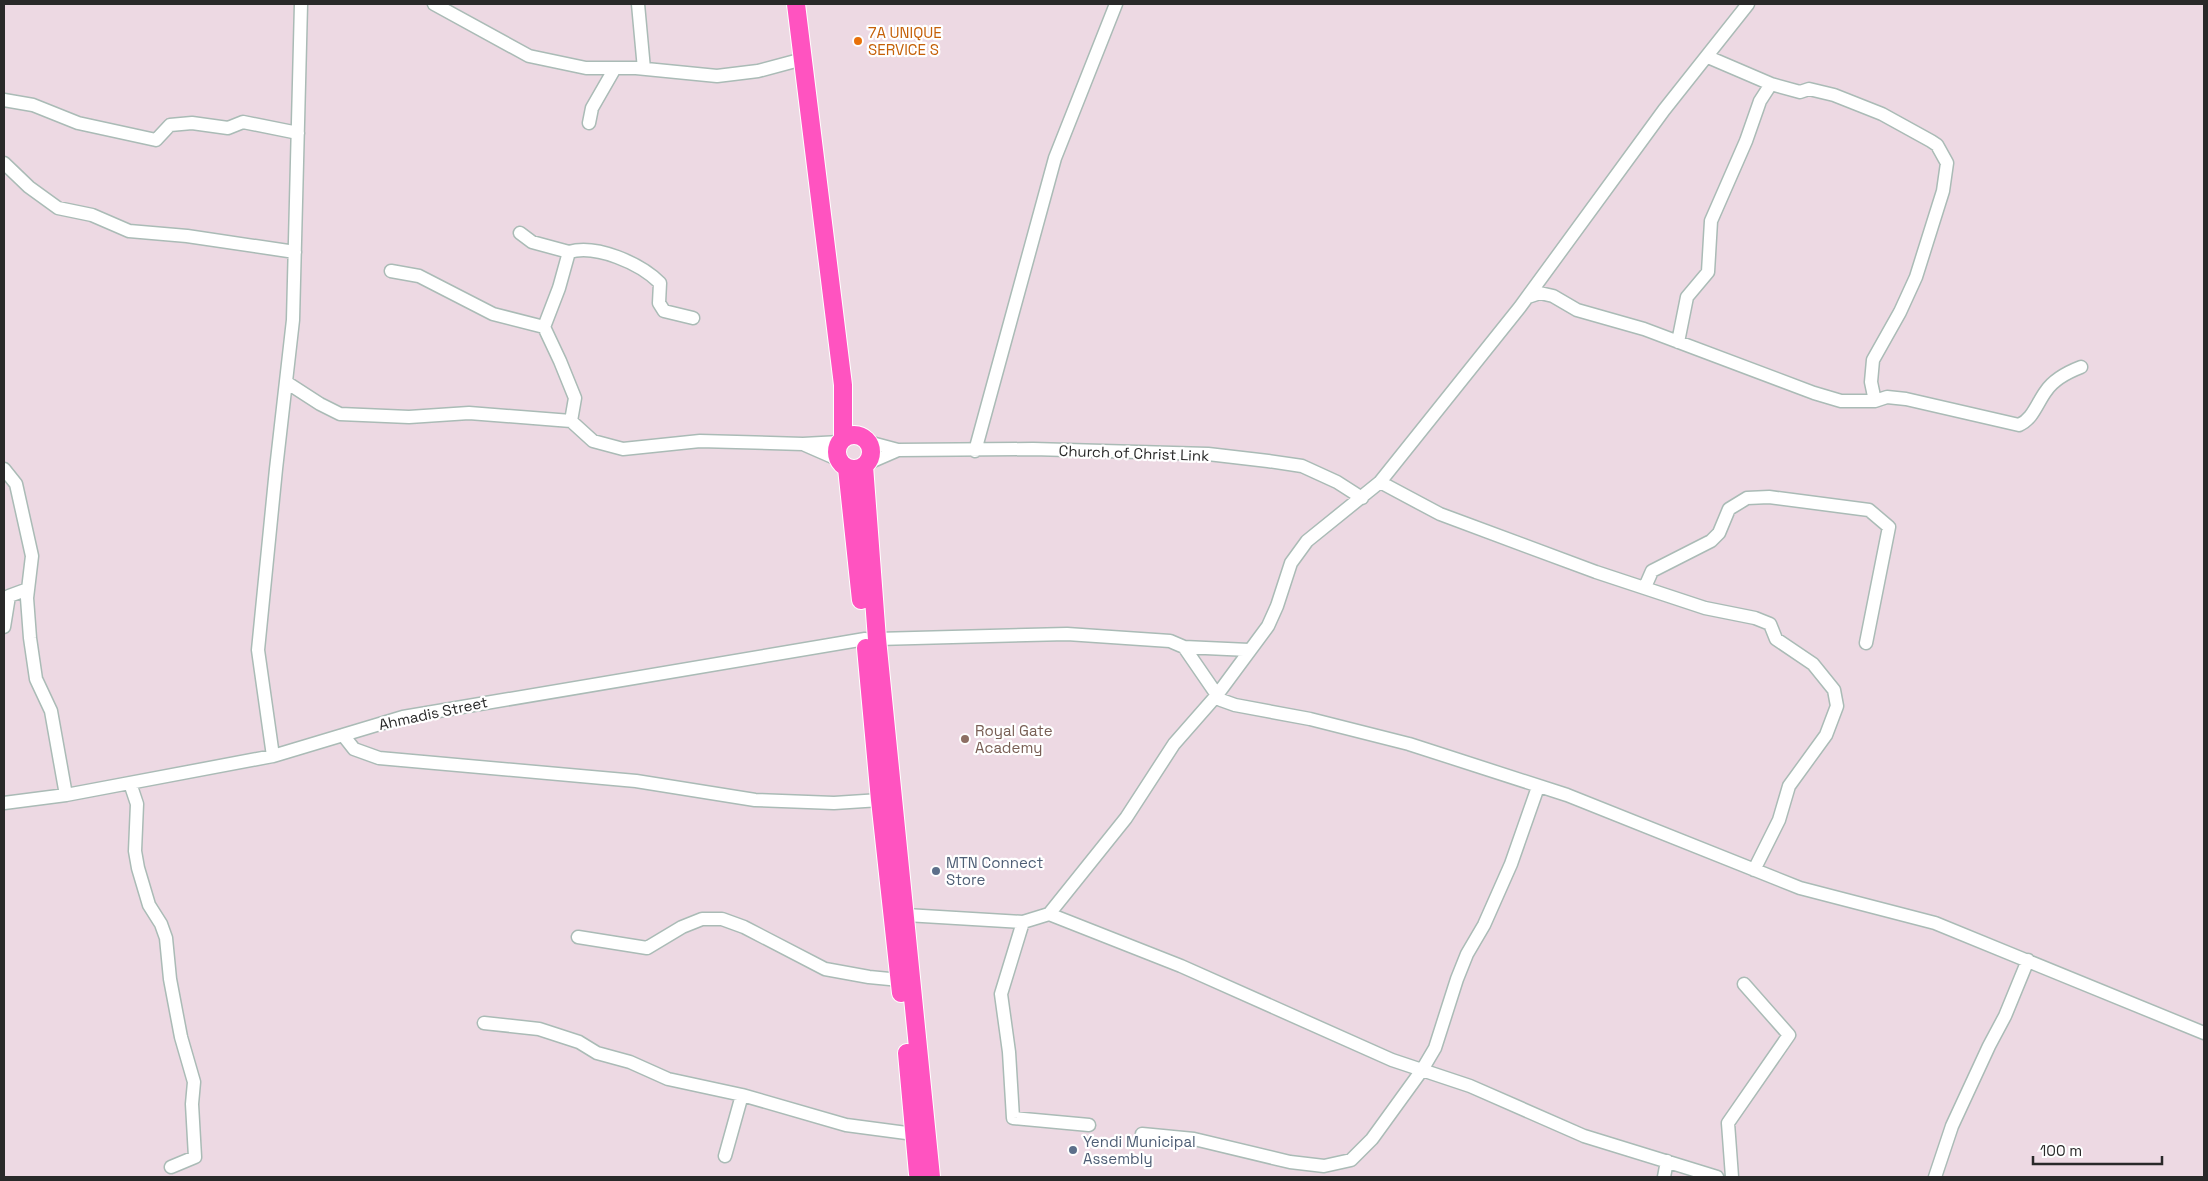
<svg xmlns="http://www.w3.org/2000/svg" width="2208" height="1181" font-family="'Space Grotesk',sans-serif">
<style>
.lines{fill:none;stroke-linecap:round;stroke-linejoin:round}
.minor-casing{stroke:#aabbb6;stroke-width:15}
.highway-casing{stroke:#fff;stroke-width:20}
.minor{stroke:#fff;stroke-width:12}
.highway{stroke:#ff53c0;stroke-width:18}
.food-dot{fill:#e8710a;stroke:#fff;stroke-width:2}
.education-dot{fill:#8d6e63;stroke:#fff;stroke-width:2}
.service-dot{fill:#5c6f8a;stroke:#fff;stroke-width:2}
.labels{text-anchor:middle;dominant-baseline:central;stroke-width:4.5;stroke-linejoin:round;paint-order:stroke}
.food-label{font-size:15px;fill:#c56008;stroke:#fff;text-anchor:start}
.street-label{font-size:15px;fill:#292929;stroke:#fff}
.education-label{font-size:15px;fill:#785e54;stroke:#fff;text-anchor:start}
.service-label{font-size:15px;fill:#4e5e75;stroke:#fff;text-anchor:start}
</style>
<rect width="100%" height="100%" fill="#edd9e3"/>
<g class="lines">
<defs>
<path id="minor" d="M 434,4 L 529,56 L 586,68 L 636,68 L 717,76 L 758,71 L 803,59
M 638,4 L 644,69
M 1708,57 L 1771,84 L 1800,92 L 1809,89 L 1834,95 L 1882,114 L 1931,141 L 1937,145 L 1947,163 L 1943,191 L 1916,277 L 1900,312 L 1873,360 L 1871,382 L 1875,401
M 4,100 L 33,105 L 78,123 L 156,140 L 170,125 L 192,123 L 228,128 L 243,122 L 298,133
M 589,123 L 592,108 L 615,68
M 4,163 L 29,187 L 58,208 L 92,215 L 129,231 L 187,236 L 295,252
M 520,233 L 532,242 L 569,252 L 559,288 L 544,327
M 569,252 C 596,244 640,263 660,283 L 659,303 L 664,311 L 693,318
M 391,271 L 419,276 L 493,314 L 544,327 L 560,361 L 575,398 L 571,421
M 1528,297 L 1540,293 L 1553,296 L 1577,310 L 1644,329 L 1814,393 L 1841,401 L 1875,401 L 1887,397 L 1906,399 L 2019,425 C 2033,419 2037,403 2046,391 C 2054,379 2068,372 2081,367
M 1678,342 L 1687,297 L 1708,272 L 1711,221 L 1746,141 L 1760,101 L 1771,84
M 286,382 L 320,404 L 340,414 L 409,417 L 469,413 L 571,421 L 593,441 L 623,449 L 700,441 L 803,444 L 840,442
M 868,442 L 898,450 L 1033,449 L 1208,454 L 1268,461 L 1302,466 L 1337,482 L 1362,498
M 805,445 L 837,459
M 975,451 L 1055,158 L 1116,4
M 868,463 L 898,450
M 4,469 L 16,484 L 32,556 L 27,598 L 30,638 L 36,679 L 51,711 L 66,795
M 1380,482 L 1440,514 L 1596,572 L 1705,608 L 1755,618 L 1770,624 L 1776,639 L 1813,664 L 1834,690 L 1837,706 L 1826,735 L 1789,786 L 1779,820 L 1754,870
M 1645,587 L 1652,571 L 1711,541 L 1719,533 L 1729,509 L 1747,498 L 1769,497 L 1869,510 L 1889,527 L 1866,643
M 4,627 L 9,596 L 28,589
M 877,639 L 1067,634 L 1170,641 L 1184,647 L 1249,650
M 1184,647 L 1217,695 L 1221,700 L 1235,705 L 1310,719 L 1409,744 L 1567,795 L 1800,888 L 1935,923 L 2204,1033
M 343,735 L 354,749 L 379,758 L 636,781 L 755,800 L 834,803 L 880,800
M 273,756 L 258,650 L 276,469 L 293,320 L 301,4
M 130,783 L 137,804 L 135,851 L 138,868 L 149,905 L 161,924 L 166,938 L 170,979 L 181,1037 L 194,1082 L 192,1104 L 195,1157 L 171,1167
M 4,803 L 66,795 L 273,756 L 403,717 L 865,639
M 1049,914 L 1181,966 L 1392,1060 L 1470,1086 L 1584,1136 L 1717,1177
M 906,915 L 1023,922 L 1049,914 L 1126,818 L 1174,744 L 1217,695 L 1268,626 L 1277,606 L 1291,563 L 1307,541 L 1380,482 L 1520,307 L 1664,110 L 1748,4
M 1023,922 L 1001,994 L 1009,1052 L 1013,1118 L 1089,1125
M 578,937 L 647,948 L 682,927 L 702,919 L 722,919 L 744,927 L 825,969 L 869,977 L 900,980
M 484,1023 L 539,1029 L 579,1042 L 597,1053 L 630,1062 L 668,1079 L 742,1095 L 846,1125 L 914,1134
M 1142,1134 L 1194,1139 L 1290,1162 L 1324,1166 L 1351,1160 L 1372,1139 L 1422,1070 L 1435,1048 L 1457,979 L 1467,954 L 1484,925 L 1511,864 L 1538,787
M 725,1156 L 742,1095
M 1664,1177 L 1667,1161
M 1732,1177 L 1728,1123 L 1789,1035 L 1744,984
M 1935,1177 L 1952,1126 L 1989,1046 L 2005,1016 L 2028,960"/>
<path id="highway" d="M 796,4 L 843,385 L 843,438
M837 452a17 17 0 1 1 34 0a17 17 0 1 1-34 0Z
M 864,466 L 877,639 L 931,1177
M 847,468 L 861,600
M 866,648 L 880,800 L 901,993
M 907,1053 L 918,1174"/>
</defs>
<use href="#minor" class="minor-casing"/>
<use href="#highway" class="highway-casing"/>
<use href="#minor" class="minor"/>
<use href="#highway" class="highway"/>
</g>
<circle class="food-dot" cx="858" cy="41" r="5"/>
<circle class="education-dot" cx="965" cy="739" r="5"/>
<g class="service-dot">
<circle cx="936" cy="871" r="5"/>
<circle cx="1073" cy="1150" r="5"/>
</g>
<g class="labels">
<g class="food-label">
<text x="868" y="32">7A UNIQUE<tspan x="868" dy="17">SERVICE S</tspan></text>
</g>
<g class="street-label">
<text transform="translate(1134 453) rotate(2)">Church of Christ Link</text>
<text transform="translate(433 713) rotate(-12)">Ahmadis Street</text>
</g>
<g class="education-label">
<text x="975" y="730">Royal Gate<tspan x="975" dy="17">Academy</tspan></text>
</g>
<g class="service-label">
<text x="946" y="862">MTN Connect<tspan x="946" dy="17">Store</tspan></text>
<text x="1083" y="1141">Yendi Municipal<tspan x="1083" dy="17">Assembly</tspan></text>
</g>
</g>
<rect width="2208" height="1181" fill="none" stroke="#292929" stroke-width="10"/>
<path d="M2033 1156v8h129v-8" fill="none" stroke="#292929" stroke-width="2.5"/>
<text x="2040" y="1156" font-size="15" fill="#292929" stroke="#ffffff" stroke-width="4" paint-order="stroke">100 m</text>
</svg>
